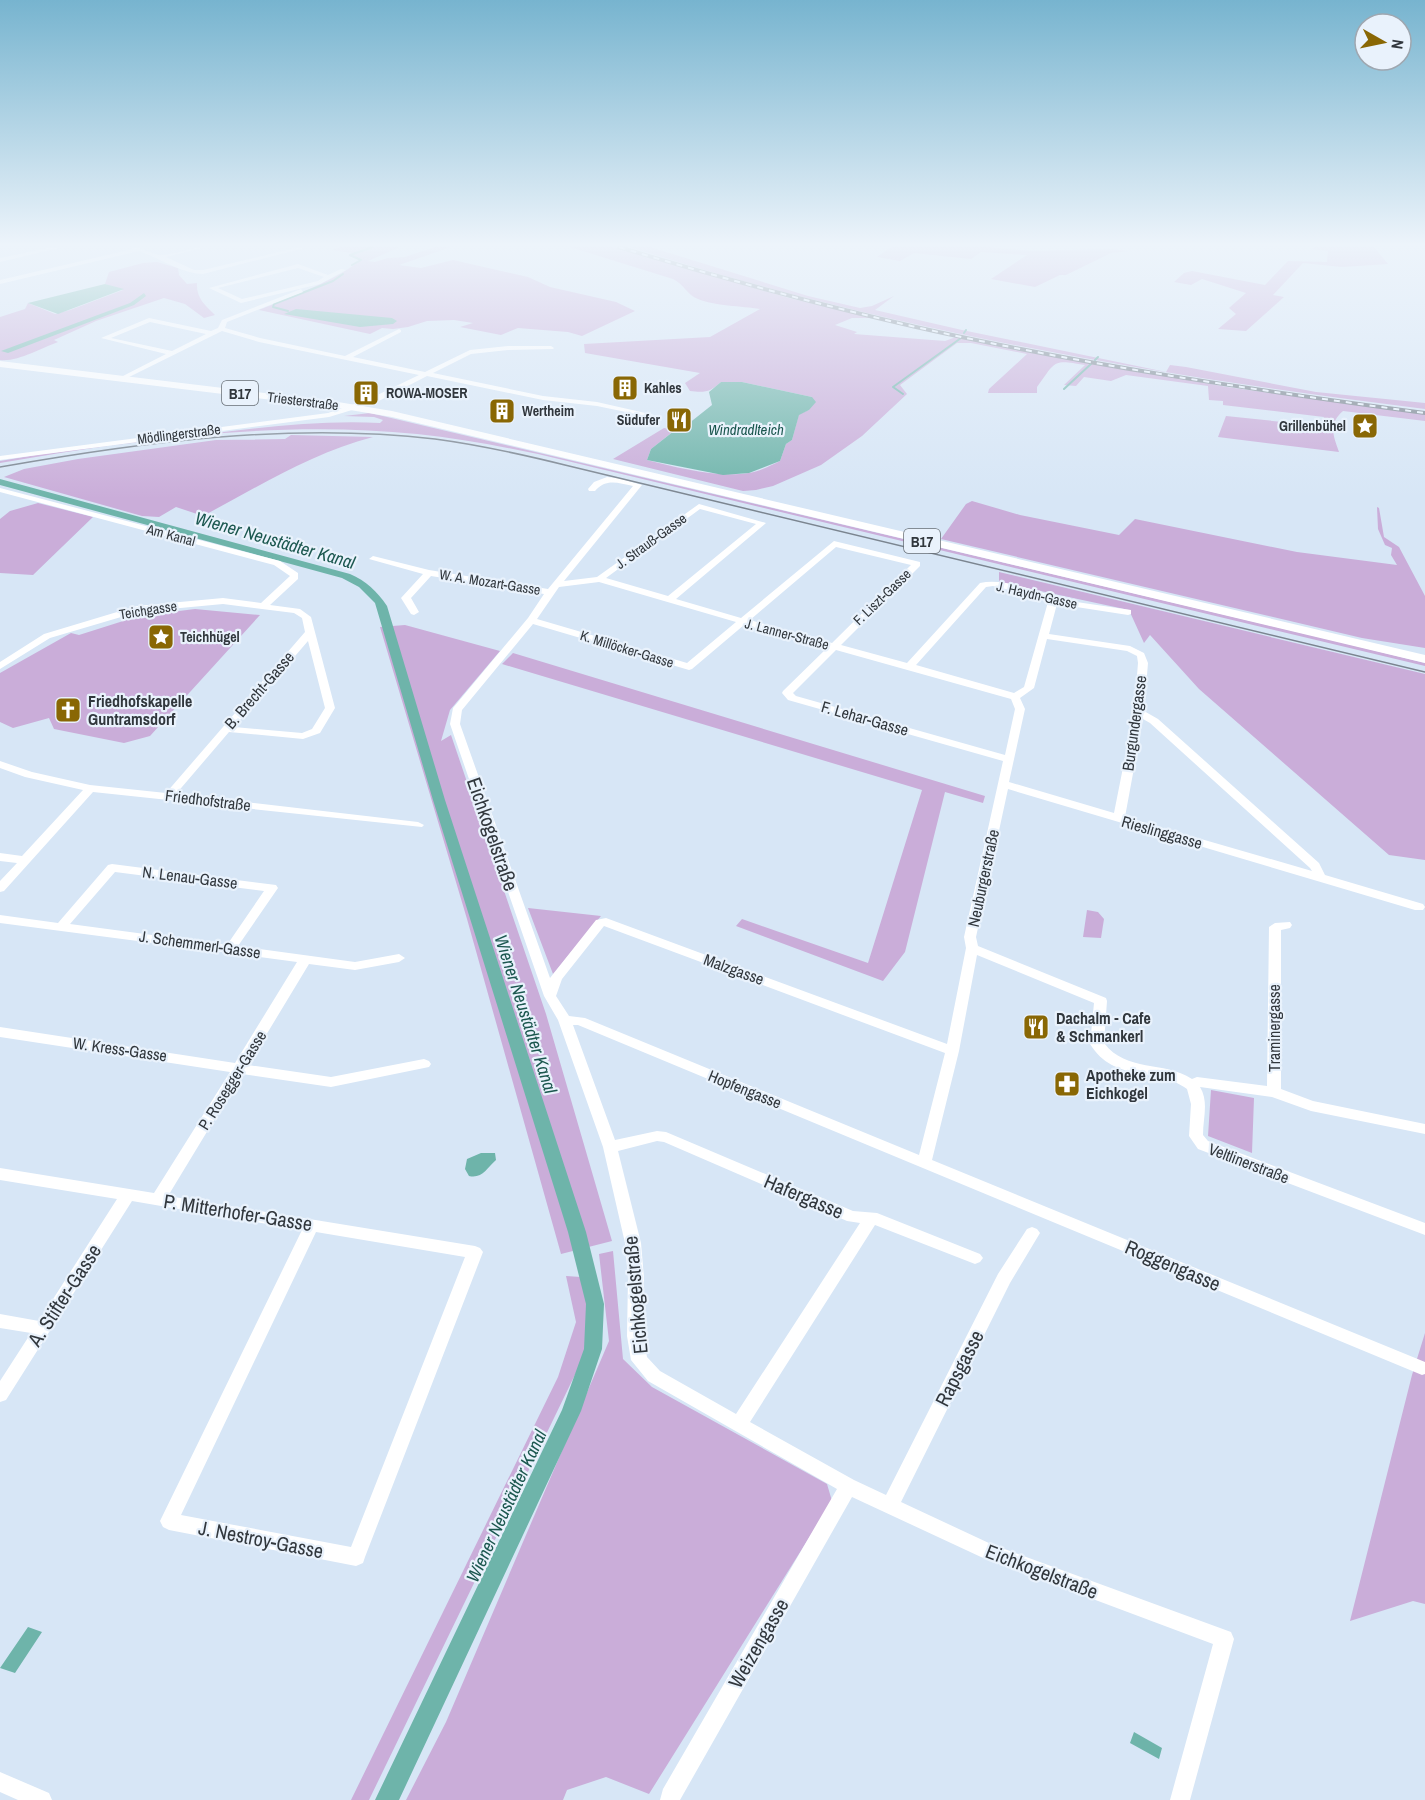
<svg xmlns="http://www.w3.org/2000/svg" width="1425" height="1800" font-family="'Archivo Narrow',sans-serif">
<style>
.green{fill:#caadd9}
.water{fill:#6eb4aa}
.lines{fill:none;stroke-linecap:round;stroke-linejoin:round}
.stream{stroke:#6eb4aa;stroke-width:2}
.canal{fill:#6eb4aa;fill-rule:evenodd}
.minor{fill:#fff;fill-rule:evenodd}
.major{fill:#fff;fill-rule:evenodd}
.tram{stroke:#7b8590;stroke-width:1.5}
.rail-casing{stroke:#7b8590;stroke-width:4}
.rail{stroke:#e9f2fc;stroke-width:2;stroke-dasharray:6;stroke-linecap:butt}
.labels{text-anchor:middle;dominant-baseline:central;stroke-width:4.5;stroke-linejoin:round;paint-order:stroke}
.far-poi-label{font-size:14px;font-weight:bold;fill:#31373d;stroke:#e9f2fc;text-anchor:start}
.far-street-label{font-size:14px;fill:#31373d;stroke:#e9f2fc}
.shield{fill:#e9f2fc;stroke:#686f76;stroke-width:1.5}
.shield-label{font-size:15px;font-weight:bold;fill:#31373d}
.far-water-label{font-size:15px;font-style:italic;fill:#1b574f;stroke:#e9f2fc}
.street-label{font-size:16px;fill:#31373d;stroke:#e9f2fc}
.poi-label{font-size:16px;font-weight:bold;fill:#31373d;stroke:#e9f2fc;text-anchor:start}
.water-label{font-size:18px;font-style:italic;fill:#1b574f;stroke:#e9f2fc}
.near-street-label{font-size:20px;fill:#31373d;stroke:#e9f2fc}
</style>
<rect width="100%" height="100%" fill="#d7e6f6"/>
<path class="green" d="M 340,247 L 400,247 L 368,261 L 375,262 L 388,258 L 405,257 L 435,247 L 451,247 L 399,265 L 421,268 L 453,260 L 528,277 L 550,287 L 616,302 L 635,311 L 582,336 L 568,332 L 518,328 L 501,335 L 460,327 L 473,323 L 454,320 L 427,321 L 408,327 L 393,329 L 382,328 L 370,334 L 259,310 C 281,301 347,276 360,259 L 348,256 L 352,253 L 332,250 Z
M 570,247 L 613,247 L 789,298 L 873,318 L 852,318 L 835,325 L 857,332 L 854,334 L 945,341 L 956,337 L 1227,387 L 1425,414 L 1425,421 L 1343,411 C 1328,424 1333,435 1339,452 L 1218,437 L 1226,416 L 1321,426 L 1324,417 L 1223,405 L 1223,401 L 1209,400 L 1208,386 L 1126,375 L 1111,381 L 1084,377 L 1076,386 L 1064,385 L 1085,365 C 1052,359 1056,361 1037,387 L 1037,393 L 988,393 L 989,389 L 1027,354 L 971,343 L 957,343 L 900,385 L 907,394 L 862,436 L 821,465 L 773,486 L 756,490 L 743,491 L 613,459 L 664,428 L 675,430 L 651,449 L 647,460 C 679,468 717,478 749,473 C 760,471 770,466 780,461 L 786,444 L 792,440 L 799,414 L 809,410 L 812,397 L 742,382 L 721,382 C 710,392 705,393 690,391 L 685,383 L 700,373 L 585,353 L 584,344 L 710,337 L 760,309 C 742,306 714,306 698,299 C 687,295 684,284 673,279 Z
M 630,247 L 650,247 L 808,296 L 860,308 L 872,306 L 894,296 L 875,310 L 962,330 L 1166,372 L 1170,365 L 1186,367 L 1316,392 L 1425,403 L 1425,409 C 1157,376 887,330 630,247 Z
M 891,247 L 988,247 L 1032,251 L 1112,249 L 1128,251 L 1111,253 L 1066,275 L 1060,275 L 1035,287 L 991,279 L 1027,255 L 981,252 L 971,259 L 914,253 L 900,261 L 877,257 Z
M 1315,247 L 1374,247 L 1388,264 L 1342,267 L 1303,263 L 1273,295 L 1284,297 L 1246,331 L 1218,329 L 1236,314 L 1229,308 L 1246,293 L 1202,279 L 1191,285 L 1174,282 L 1184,273 L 1192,271 L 1265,285 L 1288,261 L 1327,262 L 1328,251 L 1311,249 Z
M 157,262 L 178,268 L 179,275 L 187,284 L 197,283 C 196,298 205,305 215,315 L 204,318 L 185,304 L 164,298 L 96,321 L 54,340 L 58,342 C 41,348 18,362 0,360 L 0,317 L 25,309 L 28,303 L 55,314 L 70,310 L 123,290 L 105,284 L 109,272 L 143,263 Z
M 370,413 L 1340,642 L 1425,663 L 1425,666 L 538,454 C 498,446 458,438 417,434 C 279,420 136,439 0,463 L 0,461 L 36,455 C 93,447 150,441 208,434 C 265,427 323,420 380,423 L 383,420 L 374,417 L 344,416 Z
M 291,435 L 373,437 C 312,453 259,486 203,516 L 176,507 L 159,517 L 142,516 L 4,477 L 24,469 L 78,459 L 216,440 L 285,439 Z
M 972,501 L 1020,515 L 1119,535 L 1135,519 L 1297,552 L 1397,565 L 1391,555 L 1392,548 L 1385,545 L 1378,529 L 1377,507 L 1379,508 L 1384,537 L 1399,547 L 1425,596 L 1425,648 L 1362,638 L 941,539 L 966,504 Z
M 38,503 L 93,517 L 33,575 L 0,573 L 0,519 L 10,511 Z
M 999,572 L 1425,674 L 1425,860 L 1389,855 L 1199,689 L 1150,635 L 1144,643 L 1129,610 L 999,582 Z
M 195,609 L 260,615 L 150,736 L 124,743 L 54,729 L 49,718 L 13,728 L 0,722 L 0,673 L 71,633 L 79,635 L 139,616 Z
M 405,625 L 500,651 L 450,710 L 441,741 L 451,735 L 546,1014 L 612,1241 L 561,1254 L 467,919 L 380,627 Z
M 513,653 L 985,796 L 983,803 L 945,792 L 905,952 L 883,981 L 736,926 L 742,919 L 868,963 L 922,790 L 502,664 Z
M 528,908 L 601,916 L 553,974 Z
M 1087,910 L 1098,912 L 1104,919 L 1101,938 L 1083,937 Z
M 1211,1090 L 1254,1098 L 1252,1153 L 1208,1136 Z
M 613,1251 L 623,1359 L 652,1387 L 827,1484 L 832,1501 L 649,1794 L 606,1777 L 567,1790 L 563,1800 L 406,1800 L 446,1722 L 609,1341 L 599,1254 Z
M 566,1276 L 581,1277 L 588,1309 L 585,1354 L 369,1800 L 351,1800 L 558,1377 L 576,1322 Z
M 1425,1333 L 1425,1604 L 1413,1601 L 1350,1621 L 1412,1375 Z"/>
<path class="water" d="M 105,284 L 124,289 L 58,314 L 28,303 Z
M 296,309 L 392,318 L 397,321 L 393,324 L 360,327 L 284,314 Z
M 721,382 L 742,382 L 812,397 L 816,402 L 809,410 L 799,415 L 792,440 L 786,444 L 780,461 L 749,473 L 723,475 L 647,460 L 651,449 L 679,427 L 682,427 L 685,423 L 688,424 L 712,405 L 709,392 Z
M 481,1153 L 495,1153 L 496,1160 C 487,1168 482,1179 469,1176 L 465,1169 L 467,1159 Z
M 28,1627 L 42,1632 L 15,1673 L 0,1668 Z
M 1134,1732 L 1162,1748 L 1159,1759 L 1130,1743 Z"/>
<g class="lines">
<path class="stream" d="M 352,265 L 361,260 L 350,255 L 373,247
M 288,311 L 273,307 L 274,304 L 333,281 L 343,274
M 964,333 L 966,330
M 1095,360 L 1098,357
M 1064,389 L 1092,363
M 903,394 L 893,387 L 961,338"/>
<path class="canal" d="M 144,293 L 146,296 L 134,305 L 8,353 L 1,351 L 130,303 Z
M 0,479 L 350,574 C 366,581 377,591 387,606 L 445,800 L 586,1232 L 604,1304 L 602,1349 L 581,1411 L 399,1800 L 375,1800 L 562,1410 L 584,1349 L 586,1304 L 568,1232 L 433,800 L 375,603 L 359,587 L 342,578 L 0,485 Z"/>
<path class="minor" d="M 54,247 L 63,247 L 0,262 L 0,258 Z
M 128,247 C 144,246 151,256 163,255 C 178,254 191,247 206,247 L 166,257 L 194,270 L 203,270 L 300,247 L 308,247 L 203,274 C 183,274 159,258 139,251 L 0,284 L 0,280 L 133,249 Z
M 298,264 L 328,275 L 341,269 L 346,270 L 320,284 L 241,303 L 209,288 ZM 298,268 L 324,277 L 318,281 L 242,299 L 218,288 Z
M 301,289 L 303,292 L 227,322 L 225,328 L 260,338 L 345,356 L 399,329 L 401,330 L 401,332 L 353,357 L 425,372 L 470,350 L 508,346 L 551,346 L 554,348 L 553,349 L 508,350 L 471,354 L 433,373 L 543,396 L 597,402 L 654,415 L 650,417 L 597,406 L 543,400 L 427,376 L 375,403 L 329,417 L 0,460 L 0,456 L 328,413 L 369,399 L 419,375 L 259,342 L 222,331 L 121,381 L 118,379 L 119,378 L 166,354 L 101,338 L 149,318 L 211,331 L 218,328 L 222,320 ZM 150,322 L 206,334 L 172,351 L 111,338 Z
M 607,477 L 618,478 L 642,485 L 564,581 L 597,577 L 699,504 L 766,523 L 676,599 L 741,618 L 834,541 L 920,562 L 920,566 L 841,645 L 907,663 L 980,583 C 1002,578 1028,589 1050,595 L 1056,599 L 1131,610 L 1131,614 L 1128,615 L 1057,604 L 1049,634 L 1130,646 L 1144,653 L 1148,663 L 1144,711 L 1158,719 L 1319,863 L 1325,875 L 1423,904 L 1425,907 L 1423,910 L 1415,910 L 1008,789 L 976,937 L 978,946 L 1106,998 L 1107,1001 L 1104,1043 C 1127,1073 1163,1060 1192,1079 L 1197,1077 L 1267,1086 L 1269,927 L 1275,923 L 1290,922 L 1292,925 L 1290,928 L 1281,930 L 1281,1089 L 1313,1101 L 1425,1124 L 1425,1134 L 1311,1111 L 1272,1097 L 1200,1087 C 1209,1102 1203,1118 1203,1135 L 1208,1141 L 1425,1223 L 1425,1235 L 1198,1149 L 1189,1136 L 1191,1104 L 1187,1089 C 1154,1065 1115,1084 1090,1044 L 1094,1003 L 977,955 L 959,1051 L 932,1160 L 1425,1362 L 1425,1374 L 1422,1375 L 578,1025 L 573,1025 L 615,1140 L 657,1131 L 666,1132 L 853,1211 L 877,1213 L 980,1254 L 983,1258 L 980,1262 L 975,1264 L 875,1225 L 750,1422 L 854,1480 L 886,1495 L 998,1274 L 1027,1229 L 1032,1227 L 1037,1229 L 1040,1233 L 1010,1283 L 901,1502 L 991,1544 L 1231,1632 L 1234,1639 L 1190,1800 L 1170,1800 L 1213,1644 L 981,1557 L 852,1497 L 680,1800 L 660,1800 L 663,1789 L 837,1489 L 648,1381 L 631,1360 L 627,1336 L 628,1278 L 625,1243 L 603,1147 L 558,1020 L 544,996 L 450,724 L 453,708 L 528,618 L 544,594 L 431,576 L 411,598 L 419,612 L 414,615 L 411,614 L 401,598 L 423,574 L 369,559 L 373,556 L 429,570 L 548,589 L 633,486 C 618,483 606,478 595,491 L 589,491 L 588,489 L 594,482 ZM 700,509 L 756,524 L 668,596 L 606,578 ZM 836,547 L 911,565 L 832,643 L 750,620 ZM 599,582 L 736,622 L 687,663 L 537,619 L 559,587 ZM 993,586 L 1044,599 L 1048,602 L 1024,687 L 1014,693 L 916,665 L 986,587 ZM 533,624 L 689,670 L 692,669 L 744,625 L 828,647 L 783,691 L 782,693 L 788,700 L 1003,761 L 964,937 L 966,948 L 947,1044 L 606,918 L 596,920 L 550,978 L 460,724 L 462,710 ZM 1047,639 L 1127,651 L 1137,656 L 1138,663 L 1134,712 L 1114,813 L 1009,782 L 1025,709 L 1020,698 L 1034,688 ZM 836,650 L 1011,699 L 1015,709 L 1005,755 L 796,696 L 793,693 ZM 1143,719 L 1150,723 L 1310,868 L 1312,871 L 1125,817 ZM 604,926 L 945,1053 L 919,1155 L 585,1018 L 569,1016 L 556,996 L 562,979 ZM 657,1141 L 664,1142 L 847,1221 L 860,1223 L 736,1414 L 660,1371 L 647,1357 L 643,1336 L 644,1278 L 641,1243 L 618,1151 Z
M 0,488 L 280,561 L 298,573 L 298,579 L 270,605 L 300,609 L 311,617 L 335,708 L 320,733 L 303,739 L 229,732 L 176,794 L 418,822 L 424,825 L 422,827 L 93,792 L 4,891 L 0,892 L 0,881 L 17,863 L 0,861 L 0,853 L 22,856 L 83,790 L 25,777 L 0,768 L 0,761 L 32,772 L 90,785 L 166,793 L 305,632 L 302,618 L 294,613 L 223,604 L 138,612 L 50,638 L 0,669 L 0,662 L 44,634 L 137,606 L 223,598 L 261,603 L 290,576 L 274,565 L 0,492 ZM 308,641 L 325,708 L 312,729 L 302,733 L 234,727 Z
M 112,864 L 276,885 L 278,888 L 238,946 L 355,962 L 399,954 L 405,958 L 399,962 L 355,970 L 309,964 L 248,1065 L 331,1077 L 424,1059 L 429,1061 L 431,1064 L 429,1067 L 331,1087 L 242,1074 L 168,1196 L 475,1246 L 480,1248 L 483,1252 L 365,1557 L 363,1563 L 356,1566 L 169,1530 L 163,1527 L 160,1521 L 302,1230 L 132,1201 L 6,1400 L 0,1402 L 0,1381 L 31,1333 L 0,1328 L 0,1314 L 39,1321 L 117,1199 L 0,1180 L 0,1168 L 154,1193 L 230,1072 L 0,1037 L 0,1027 L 235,1063 L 297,962 L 0,923 L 0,915 L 58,923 L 108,865 ZM 115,872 L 264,891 L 227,945 L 70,924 ZM 316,1232 L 465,1257 L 351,1547 L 181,1515 Z
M 0,1772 L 49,1793 L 52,1800 L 18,1800 L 0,1792 Z"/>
<path class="major" d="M 0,361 L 338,402 L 392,411 L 1425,655 L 1425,663 L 392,417 L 338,408 L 0,367 Z"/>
<path class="tram" d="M 0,467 C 143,442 290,422 435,439 C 480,445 525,455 569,466 L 1425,672"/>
<defs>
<path id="rail" d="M 619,247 C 717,277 816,304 916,327 C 1084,365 1255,390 1425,413"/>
</defs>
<use href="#rail" class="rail-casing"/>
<use href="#rail" class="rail"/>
</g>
<linearGradient id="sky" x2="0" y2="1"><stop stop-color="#77b4cf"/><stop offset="0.49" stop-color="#edf4fb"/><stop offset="1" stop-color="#edf4fb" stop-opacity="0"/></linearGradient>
<rect width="1425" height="499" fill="url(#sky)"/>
<defs>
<symbol id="building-square" viewBox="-11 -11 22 22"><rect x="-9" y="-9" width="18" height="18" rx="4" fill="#896704" stroke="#e9f2fc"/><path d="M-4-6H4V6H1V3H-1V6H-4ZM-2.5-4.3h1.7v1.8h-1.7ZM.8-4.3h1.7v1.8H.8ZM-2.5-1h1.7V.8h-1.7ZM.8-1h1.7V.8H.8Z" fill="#fff"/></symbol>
<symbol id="restaurant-square" viewBox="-11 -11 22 22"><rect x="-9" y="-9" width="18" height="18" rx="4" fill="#896704" stroke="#e9f2fc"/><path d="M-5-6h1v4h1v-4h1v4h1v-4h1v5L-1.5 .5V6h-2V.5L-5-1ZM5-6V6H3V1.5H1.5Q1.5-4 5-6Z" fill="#fff"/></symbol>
<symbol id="sight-square" viewBox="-11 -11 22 22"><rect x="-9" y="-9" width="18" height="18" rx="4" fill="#896704" stroke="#e9f2fc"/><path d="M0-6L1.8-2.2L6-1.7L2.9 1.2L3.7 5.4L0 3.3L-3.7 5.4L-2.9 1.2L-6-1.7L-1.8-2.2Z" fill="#fff"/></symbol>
<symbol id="church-square" viewBox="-11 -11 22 22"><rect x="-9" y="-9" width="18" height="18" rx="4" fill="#896704" stroke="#e9f2fc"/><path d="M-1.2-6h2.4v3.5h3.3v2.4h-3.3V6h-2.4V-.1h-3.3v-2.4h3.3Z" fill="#fff"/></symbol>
<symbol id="pharmacy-square" viewBox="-11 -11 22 22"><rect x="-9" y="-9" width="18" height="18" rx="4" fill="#896704" stroke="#e9f2fc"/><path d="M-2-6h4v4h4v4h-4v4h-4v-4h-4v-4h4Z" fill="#fff"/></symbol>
</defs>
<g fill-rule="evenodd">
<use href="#building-square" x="610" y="373" width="30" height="30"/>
<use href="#building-square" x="351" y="378" width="30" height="30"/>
<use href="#building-square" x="487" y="396" width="30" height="30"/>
<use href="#restaurant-square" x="664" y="405" width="30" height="30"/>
<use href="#sight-square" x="1350" y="411" width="30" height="30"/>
<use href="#sight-square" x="146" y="622" width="30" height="30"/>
<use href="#church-square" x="53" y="695" width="30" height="30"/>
<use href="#restaurant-square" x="1021" y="1012" width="30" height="30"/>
<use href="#pharmacy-square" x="1052" y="1069" width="30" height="30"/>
</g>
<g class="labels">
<g class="far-poi-label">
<text x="644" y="388">Kahles</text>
<text x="386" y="393">ROWA-MOSER</text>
<text x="522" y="411">Wertheim</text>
<text x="660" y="420" text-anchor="end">Südufer</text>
<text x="1346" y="426" text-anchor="end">Grillenbühel</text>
<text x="180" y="637">Teichhügel</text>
</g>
<g class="far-street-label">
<text transform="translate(303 401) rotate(7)">Triesterstraße</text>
<text transform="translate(179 434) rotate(-7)">Mödlingerstraße</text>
<text transform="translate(171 535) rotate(15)">Am Kanal</text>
<text transform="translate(651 541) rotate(-36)">J. Strauß-Gasse</text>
<text transform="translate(490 582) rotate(9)">W. A. Mozart-Gasse</text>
<text transform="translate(1037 595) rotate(13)">J. Haydn-Gasse</text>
<text transform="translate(882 597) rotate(-44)">F. Liszt-Gasse</text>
<text transform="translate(148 610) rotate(-9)">Teichgasse</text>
<text transform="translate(787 634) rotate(15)">J. Lanner-Straße</text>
<text transform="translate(627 649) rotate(17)">K. Millöcker-Gasse</text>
</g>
<g class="shield">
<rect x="222" y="381" width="36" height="24" rx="4.5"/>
<rect x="904" y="529" width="36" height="24" rx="4.5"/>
</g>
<g class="shield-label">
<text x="240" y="393">B17</text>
<text x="922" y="541">B17</text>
</g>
<g class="far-water-label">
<text x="746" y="429">Windradlteich</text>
</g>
<g class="street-label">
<text transform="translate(259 690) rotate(-49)">B. Brecht-Gasse</text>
<text transform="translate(865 718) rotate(16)">F. Lehar-Gasse</text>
<text transform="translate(1134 723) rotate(-82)">Burgundergasse</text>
<text transform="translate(208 800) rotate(7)">Friedhofstraße</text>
<text transform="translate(1162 832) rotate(16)">Rieslinggasse</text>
<text transform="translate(190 877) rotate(7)">N. Lenau-Gasse</text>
<text transform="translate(983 878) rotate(-78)">Neuburgerstraße</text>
<text transform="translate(200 944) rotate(8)">J. Schemmerl-Gasse</text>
<text transform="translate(734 969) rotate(20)">Malzgasse</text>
<text transform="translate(1274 1028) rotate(-90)">Traminergasse</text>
<text transform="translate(120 1049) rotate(8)">W. Kress-Gasse</text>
<text transform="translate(232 1080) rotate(-58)">P. Rosegger-Gasse</text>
<text transform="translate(745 1089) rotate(22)">Hopfengasse</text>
<text transform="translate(1249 1163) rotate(21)">Veltlinerstraße</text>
</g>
<g class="poi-label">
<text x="88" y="701">Friedhofskapelle<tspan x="88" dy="18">Guntramsdorf</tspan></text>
<text x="1056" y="1018">Dachalm - Cafe<tspan x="1056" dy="18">&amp; Schmankerl</tspan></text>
<text x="1086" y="1075">Apotheke zum<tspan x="1086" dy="18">Eichkogel</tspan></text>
</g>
<g class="water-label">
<text transform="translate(275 540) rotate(16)">Wiener Neustädter Kanal</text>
<text transform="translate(526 1014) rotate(72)">Wiener Neustädter Kanal</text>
<text transform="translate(506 1506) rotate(-65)">Wiener Neustädter Kanal</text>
</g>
<g class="near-street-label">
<text transform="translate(493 834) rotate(71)">Eichkogelstraße</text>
<text transform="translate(804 1196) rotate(23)">Hafergasse</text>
<text transform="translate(238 1212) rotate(9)">P. Mitterhofer-Gasse</text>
<text transform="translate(1173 1265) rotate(23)">Roggengasse</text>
<text transform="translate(64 1295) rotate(-57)">A. Stifter-Gasse</text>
<text transform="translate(635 1295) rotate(-95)">Eichkogelstraße</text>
<text transform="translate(959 1368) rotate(-63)">Rapsgasse</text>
<text transform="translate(261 1539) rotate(11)">J. Nestroy-Gasse</text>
<text transform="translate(1042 1571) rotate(21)">Eichkogelstraße</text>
<text transform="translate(758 1643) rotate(-60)">Weizengasse</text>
</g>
</g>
<g transform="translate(1383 42) rotate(99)"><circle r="28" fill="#e9f2fc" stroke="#9fa7b0" stroke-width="1.5"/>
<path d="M0-4.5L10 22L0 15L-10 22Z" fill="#896704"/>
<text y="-9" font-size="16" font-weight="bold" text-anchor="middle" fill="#31373d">N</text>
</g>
</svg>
